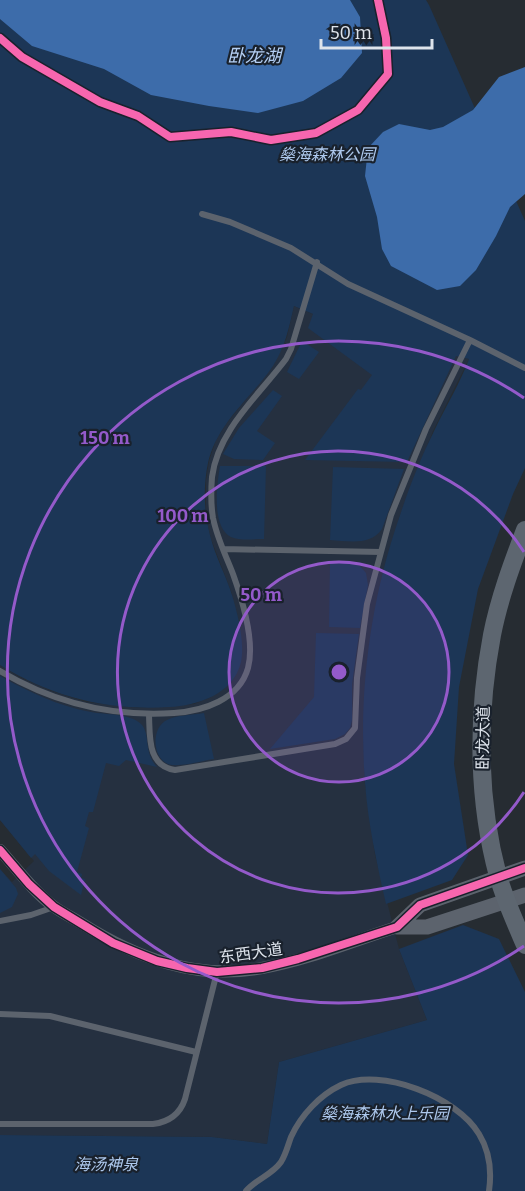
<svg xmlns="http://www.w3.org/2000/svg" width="525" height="1191" font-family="Bitter,'Noto Sans SC',serif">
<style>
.built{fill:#253040}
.green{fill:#1c3656}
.water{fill:#3d6caa}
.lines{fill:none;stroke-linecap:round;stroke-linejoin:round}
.service{stroke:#5c636d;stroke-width:6}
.minor{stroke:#5c636d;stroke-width:12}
.tertiary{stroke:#5c636d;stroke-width:15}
.secondary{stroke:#5d6670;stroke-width:18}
.cycleway-casing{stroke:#19212c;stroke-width:11}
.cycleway{stroke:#f766af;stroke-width:8}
.ring{fill:none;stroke:#945aca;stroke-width:3}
.labels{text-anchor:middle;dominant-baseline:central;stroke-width:4.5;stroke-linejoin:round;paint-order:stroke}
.park-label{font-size:16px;font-style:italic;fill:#adc8ed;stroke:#19212c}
.street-label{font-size:16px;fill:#dee4ec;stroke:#19212c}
.water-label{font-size:18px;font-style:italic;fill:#b4cff4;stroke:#19212c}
.centre{fill:#945aca;stroke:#19212c;stroke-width:3}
.ring-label{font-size:18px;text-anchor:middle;font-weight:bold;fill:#945aca;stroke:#19212c;stroke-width:4.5;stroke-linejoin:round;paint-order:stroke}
</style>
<rect width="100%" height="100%" fill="#262c32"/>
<path class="built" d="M 294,306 L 327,320 L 469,359 L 433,431 L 399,518 L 363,742 L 365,784 L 375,855 L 399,949 L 427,1020 L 279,1062 L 267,1144 L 212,1137 L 0,1135 L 0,869 L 12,882 L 34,861 L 0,820 L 0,665 L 19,677 L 51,691 L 86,702 L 139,708 L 194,704 L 211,697 L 223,689 L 235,677 L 232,594 L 211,539 L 206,519 L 206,480 L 209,461 L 216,440 L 226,424 L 272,367 L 281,350 L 287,337 Z"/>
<path class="green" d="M 0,0 L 426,0 L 429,5 L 525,221 L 525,468 L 513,494 L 478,589 L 459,687 L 454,764 L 468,855 L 452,880 L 386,904 C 377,864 368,824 365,783 C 358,694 370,602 399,518 C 409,488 421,457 435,429 C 446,406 460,383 469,359 L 456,356 L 407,462 L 305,460 L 358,389 L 361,390 L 372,375 L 308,328 L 313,314 L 294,306 C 289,328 285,347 273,366 C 251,398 217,423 208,463 C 203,487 204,512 210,535 C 215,556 226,575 232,595 C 238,615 245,642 241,662 C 234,694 197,706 169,707 C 108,711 52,697 0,665 Z
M 302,341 L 319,352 L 299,379 L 287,372 Z
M 273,390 L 282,396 L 257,431 L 275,443 L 263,460 L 234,459 L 223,454 L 239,428 Z
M 220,466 L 266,466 L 264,539 C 254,539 240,541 231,537 C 211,527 217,484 220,466 Z
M 333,467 L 404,469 L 382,529 C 370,546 349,541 330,540 Z
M 330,562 L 350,562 L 360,566 L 366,573 L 368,585 L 360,628 L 329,627 Z
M 316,633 L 359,634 L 352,684 L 352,720 L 350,728 L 345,734 L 335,739 L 270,749 L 314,697 Z
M 0,676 C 29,692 58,706 91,712 C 105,715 130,713 141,724 C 151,734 143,752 157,767 L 126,760 L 119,766 L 106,763 L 93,812 L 89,812 L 85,826 L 89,828 L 77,872 L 82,874 L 81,878 L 85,879 L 81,895 L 49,871 L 35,854 L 31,858 L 0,820 Z
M 204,713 L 214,759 C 201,761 185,766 172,765 C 152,762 150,728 167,720 C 177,715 192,715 204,713 Z
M 0,869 L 16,888 L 18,894 L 12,907 L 0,913 Z
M 463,925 L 499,939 L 525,992 L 525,1191 L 0,1191 L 0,1135 L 212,1137 L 267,1144 L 279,1062 L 427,1020 L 399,949 Z"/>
<path class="water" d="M 0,0 L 350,0 L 360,17 L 362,53 L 341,78 L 303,101 L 258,113 L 209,106 L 151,95 L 104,69 L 32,46 L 0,19 Z
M 525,67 L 525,194 L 510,207 L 496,236 L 476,270 L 460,286 L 437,290 L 391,266 L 382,249 L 377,217 L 365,176 L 368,148 L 383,132 L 399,124 L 430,130 L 443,127 L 473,110 L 499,77 Z"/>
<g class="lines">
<path class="service" d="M 202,214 L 230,222 L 291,248 L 348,284 L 470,340 L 525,368
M 223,549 L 381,552
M 0,671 C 54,703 112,717 174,713 C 203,711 239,700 248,668 C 255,642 242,599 233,574 C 226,556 217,538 213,518 C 211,506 211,490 212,477 C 218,430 259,395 286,359 L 291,349 L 317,262
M 149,715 C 150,736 147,766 175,770 L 335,744 L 346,739 L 355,728 L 357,678 L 367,604 L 391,515 L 426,429 L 470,340
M 0,921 L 31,915 L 54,907
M 0,1014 L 50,1016 L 196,1052
M 0,1124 L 153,1124 C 169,1122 180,1114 185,1099 L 217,972
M 246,1191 C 256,1179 272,1175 281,1162 C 286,1154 288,1145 291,1137 C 301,1115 320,1095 341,1085 C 381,1067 457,1097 479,1134 C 490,1152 492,1170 489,1191"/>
<path class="minor" d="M 0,850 C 17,869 33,891 53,906 C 62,913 72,917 81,923 C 135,957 196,981 262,968 C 308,960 353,941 397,927"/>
<path class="tertiary" d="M 397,927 L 420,905 L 525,868
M 397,927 L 427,927 L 525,895"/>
<path class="secondary" d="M 525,530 C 512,564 499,599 492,635 C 477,714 477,798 498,876 C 505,900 515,922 525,945"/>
<defs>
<path id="cycleway" d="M 0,38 L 22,57 L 100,102 L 138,116 L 170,137 L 231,132 L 271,140 L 316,133 L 358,110 L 388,74 L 386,38 L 378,0
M 0,850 L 29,884 L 54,907 L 113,943 L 157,961 L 187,968 L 217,972 L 262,968 L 298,959 L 397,927 L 420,905 L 525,868"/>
</defs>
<use href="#cycleway" class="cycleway-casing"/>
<use href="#cycleway" class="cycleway"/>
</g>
<circle cx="339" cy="672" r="110" fill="#945aca" fill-opacity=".12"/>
<g class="ring">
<circle cx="339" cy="672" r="110"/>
<path d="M524 792A221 221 0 1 1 524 552"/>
<path d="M524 946A331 331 0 1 1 524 398"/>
</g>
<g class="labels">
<g class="park-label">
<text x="327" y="154">燊海森林公园</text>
<text x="385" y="1113">燊海森林水上乐园</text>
<text x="106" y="1164">海汤神泉</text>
</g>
<g class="street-label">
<text transform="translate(483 738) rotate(-89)">卧龙大道</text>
<text transform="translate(251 953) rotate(-8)">东西大道</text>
</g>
<g class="water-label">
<text x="254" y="56">卧龙湖</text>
</g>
</g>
<circle cx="339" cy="672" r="9" class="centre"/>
<g class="ring-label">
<text x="105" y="444">150 m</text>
<text x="183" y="522">100 m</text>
<text x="261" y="601">50 m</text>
</g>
<path d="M321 39v9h111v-9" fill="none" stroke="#dee4ec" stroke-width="3"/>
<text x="330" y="39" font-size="18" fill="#dee4ec" stroke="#19212c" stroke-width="4.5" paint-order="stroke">50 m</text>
</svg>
